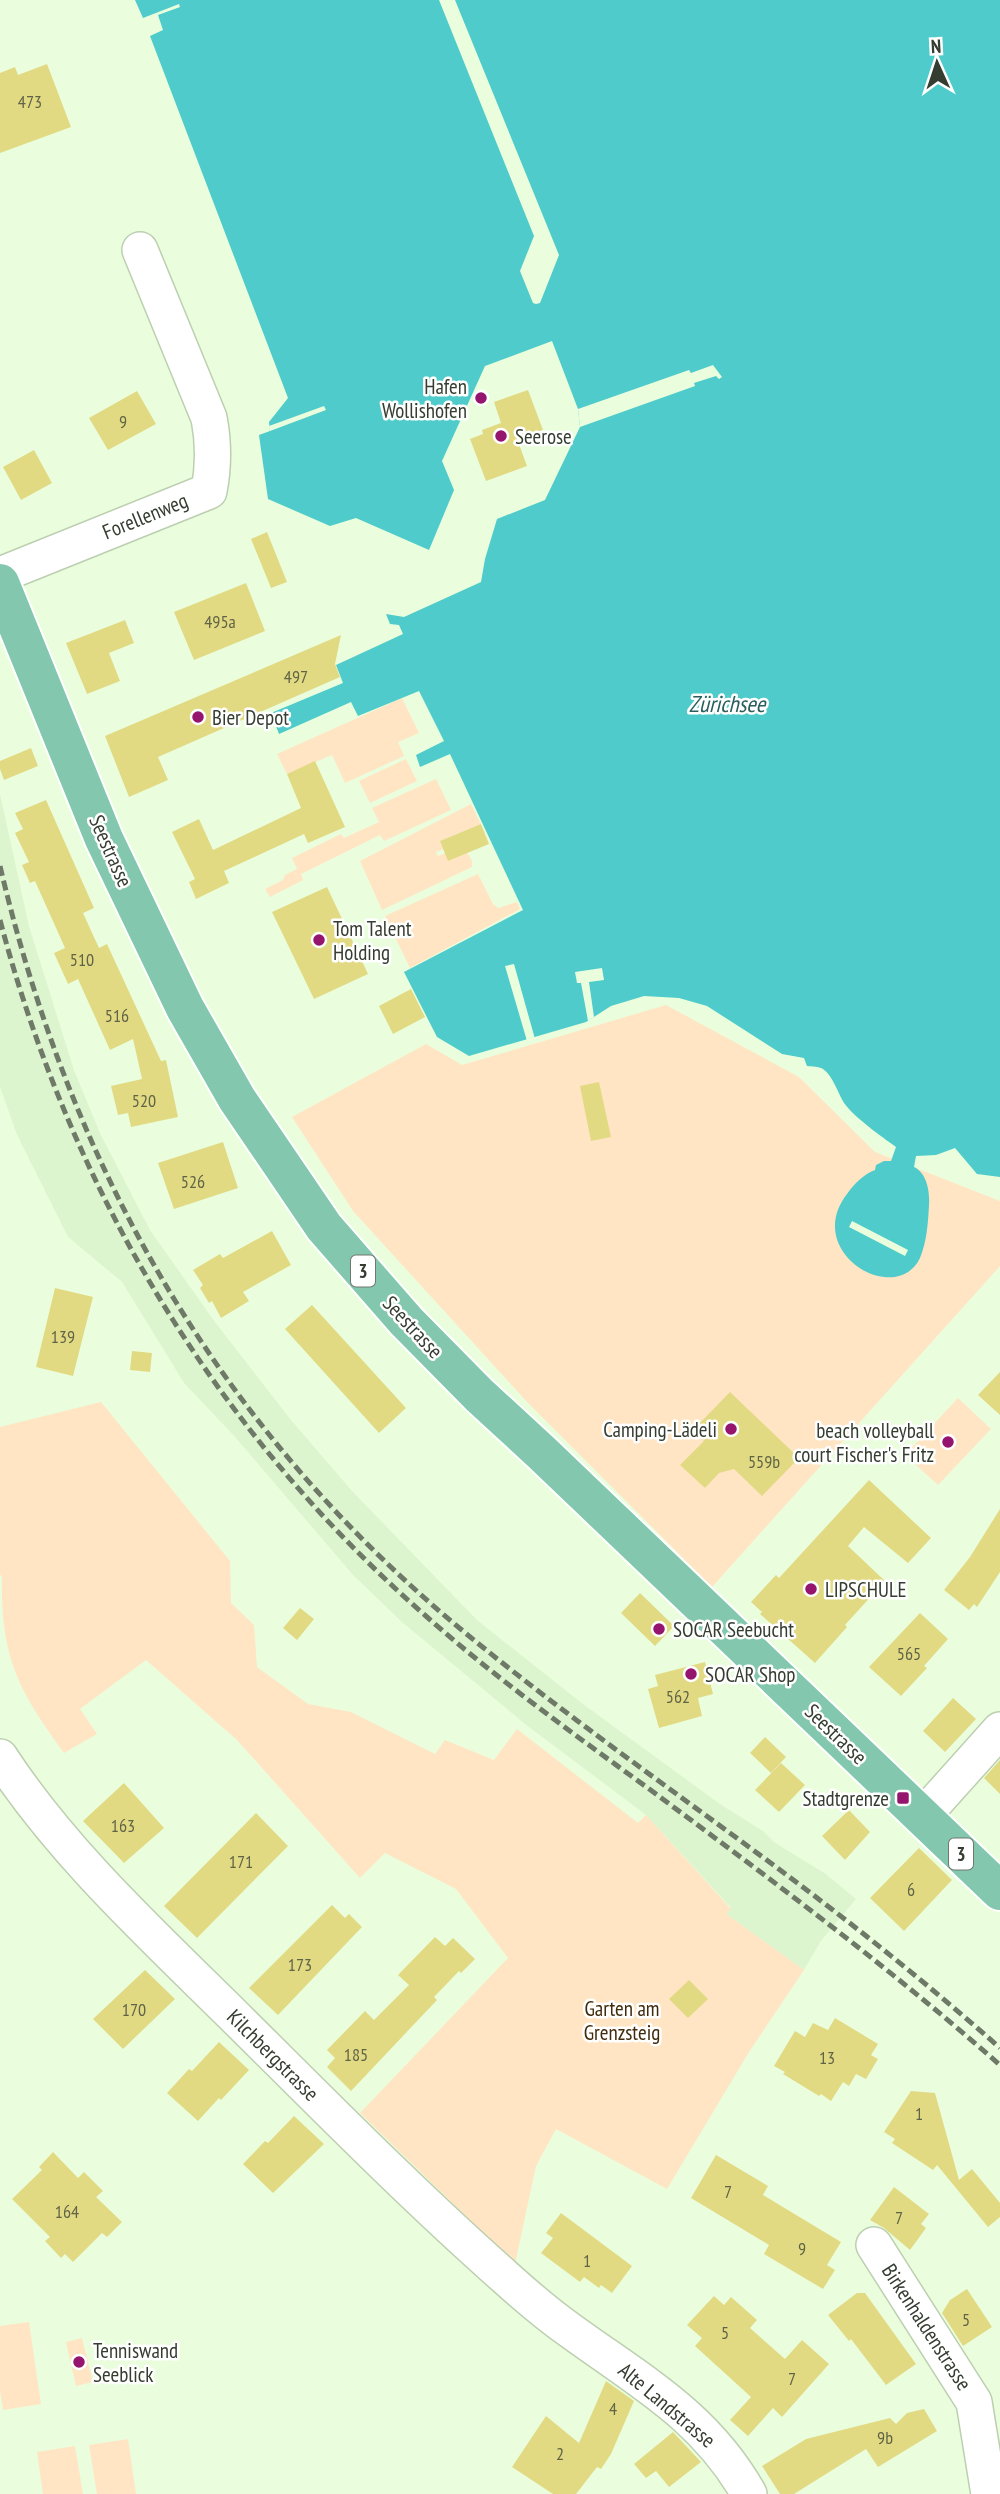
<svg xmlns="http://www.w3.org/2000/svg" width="1000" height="2494" font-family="'PT Sans Narrow',sans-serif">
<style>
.built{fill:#ddf5cf}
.green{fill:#ffe5c3}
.water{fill:#4ecbca}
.pier{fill:#eafede}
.building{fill:#e2da83}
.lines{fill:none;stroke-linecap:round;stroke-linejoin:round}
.minor-casing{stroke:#bccfb0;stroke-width:38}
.major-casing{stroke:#fff;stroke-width:42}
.minor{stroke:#fff;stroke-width:35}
.major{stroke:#83c7ae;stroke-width:38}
.rail{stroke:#6e7a67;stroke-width:5;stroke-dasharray:10 5;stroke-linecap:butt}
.poi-dot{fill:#94146e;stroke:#fff;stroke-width:2.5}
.labels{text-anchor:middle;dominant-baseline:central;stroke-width:5;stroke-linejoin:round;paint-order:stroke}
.number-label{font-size:18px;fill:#606446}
.shield{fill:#fff;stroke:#72776f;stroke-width:2}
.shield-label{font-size:19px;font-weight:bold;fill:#353d31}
.poi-label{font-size:21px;fill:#353d31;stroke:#fff;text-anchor:start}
.street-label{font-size:21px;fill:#353d31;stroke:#fff}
.park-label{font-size:21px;fill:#402b0b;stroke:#fff}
.water-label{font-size:23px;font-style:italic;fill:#295e5d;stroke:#fff}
</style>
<rect width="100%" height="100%" fill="#eafede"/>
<path class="built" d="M 0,794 L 29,926 L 74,1070 L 100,1133 L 150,1230 L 215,1322 L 291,1420 L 353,1492 L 477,1620 L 583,1704 L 720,1804 L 763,1831 L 774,1842 L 826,1874 L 856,1899 L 821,1941 L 804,1970 L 726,1914 L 731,1908 L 646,1815 L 525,1724 L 403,1623 L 353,1575 L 235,1437 L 184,1383 L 122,1282 L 68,1237 L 17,1135 L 0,1087 Z"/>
<path class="green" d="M 402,698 L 419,733 L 398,742 L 404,756 L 345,783 L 332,755 L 287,774 L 277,754 Z
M 406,759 L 417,781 L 370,803 L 359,781 Z
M 436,779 L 451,810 L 384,841 L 380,835 L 301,874 L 303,880 L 270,897 L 265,889 L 283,880 L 285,875 L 297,869 L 292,858 L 341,834 L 344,838 L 379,822 L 372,808 Z
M 471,804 L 481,824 L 440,841 L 444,849 L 436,852 L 438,856 L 445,853 L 467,852 L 472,861 L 472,867 L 382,910 L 360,861 Z
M 478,874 L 493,904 L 498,908 L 517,902 L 520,909 L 410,968 L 385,916 Z
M 666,1005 L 799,1077 L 875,1152 L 1000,1201 L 1000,1266 L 712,1587 L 529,1404 L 353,1211 L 292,1117 L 426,1044 L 462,1065 Z
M 958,1398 L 991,1429 L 938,1485 L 905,1455 Z
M 101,1402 L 230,1561 L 231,1603 L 254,1625 L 257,1667 L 308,1704 L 351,1712 L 435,1754 L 445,1740 L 494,1760 L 517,1729 L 638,1823 L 646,1815 L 731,1909 L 726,1914 L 804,1970 L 749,2052 L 667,2189 L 556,2129 L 536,2166 L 515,2264 L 360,2113 L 508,1958 L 456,1889 L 385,1853 L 360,1878 L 237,1740 L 146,1660 L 80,1709 L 97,1734 L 64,1753 C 20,1693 0,1658 2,1578 L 0,1574 L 0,1427 Z
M 29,2322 L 41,2404 L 3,2410 L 0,2391 L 0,2326 Z
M 82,2338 L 93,2382 L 76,2386 L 66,2342 Z
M 128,2439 L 136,2494 L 97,2494 L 89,2445 Z
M 75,2446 L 83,2494 L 43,2494 L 37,2452 Z"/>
<path class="water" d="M 135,0 L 1000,0 L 1000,1177 L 977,1174 L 955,1148 L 936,1155 L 916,1156 L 914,1167 C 927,1173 930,1192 929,1205 C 928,1223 927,1241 920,1258 C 896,1308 802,1252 847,1194 C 854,1184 864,1174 875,1170 L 876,1165 L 884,1161 L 891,1161 L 896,1147 C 881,1136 855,1118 844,1103 C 838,1093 833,1076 823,1069 C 818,1066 813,1067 807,1066 L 804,1058 L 782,1054 L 707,1006 L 679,998 L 644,996 L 611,1006 L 586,1022 L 469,1056 L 437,1037 L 404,972 L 523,910 L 450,754 L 420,767 L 416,755 L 444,741 L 419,691 L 358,716 L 351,702 L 279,734 L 271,713 L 343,683 L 336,665 L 403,634 L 399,625 L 390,624 L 386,614 L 404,617 L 481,582 L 485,559 L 497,519 L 545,500 L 580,427 L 578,409 L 552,341 L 485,366 L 442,461 L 454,490 L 429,550 L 356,518 L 330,526 L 268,499 L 259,435 L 270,431 L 269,422 L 288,398 L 150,36 L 163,30 L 158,15 L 180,7 L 179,4 L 143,18 Z"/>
<path class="pier" d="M 439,0 L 455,0 L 559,255 L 540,303 L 536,304 L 533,303 L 520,271 L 534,236 Z
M 713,365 L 722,377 L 719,379 L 716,376 L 694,383 L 695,386 L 580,427 L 578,409 L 689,370 L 691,373 Z
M 324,406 L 326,410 L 270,431 L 269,426 Z
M 514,964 L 535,1039 L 527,1041 L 505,966 Z
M 602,968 L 604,980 L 589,982 L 594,1017 L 588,1021 L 581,983 L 577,983 L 575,972 Z
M 852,1221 L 908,1250 L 905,1256 L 849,1227 Z"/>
<path class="building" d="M 47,64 L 71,127 L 0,153 L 0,73 L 15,67 L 18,75 Z
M 528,390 L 543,430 L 517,439 L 527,466 L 486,481 L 470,439 L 483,434 L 482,430 L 501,423 L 494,402 Z
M 137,391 L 156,424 L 108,450 L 89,418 Z
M 34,450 L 52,483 L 21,500 L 3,467 Z
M 267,532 L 287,582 L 271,588 L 251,539 Z
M 246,583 L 265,631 L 194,660 L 174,612 Z
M 125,620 L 134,643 L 109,653 L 120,681 L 87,694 L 66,643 Z
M 341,635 L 335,664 L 340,677 L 158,757 L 168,780 L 129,797 L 105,736 Z
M 31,748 L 38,766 L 4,780 L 0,769 L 0,761 Z
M 315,761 L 345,827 L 308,843 L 304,834 L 224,871 L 229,883 L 196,899 L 189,882 L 195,879 L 172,832 L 199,819 L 213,850 L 301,808 L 287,774 Z
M 46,800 L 94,908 L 83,913 L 99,948 L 107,944 L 161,1061 L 166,1060 L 178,1117 L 131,1127 L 128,1113 L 118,1115 L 111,1086 L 142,1079 L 133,1039 L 110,1050 L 78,979 L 68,984 L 54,953 L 65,948 L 35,881 L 30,883 L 22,865 L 29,862 L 15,833 L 23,829 L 15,813 Z
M 481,824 L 489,844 L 448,861 L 440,841 Z
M 327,887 L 368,974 L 314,999 L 272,912 Z
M 411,989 L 425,1017 L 393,1034 L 379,1006 Z
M 599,1082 L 611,1137 L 591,1141 L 580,1086 Z
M 223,1142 L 238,1188 L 174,1209 L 158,1163 Z
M 272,1231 L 291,1265 L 243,1292 L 249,1301 L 221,1318 L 212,1301 L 209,1303 L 200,1288 L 203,1285 L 193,1270 L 220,1254 L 223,1258 Z
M 55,1288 L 93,1297 L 73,1376 L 36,1367 Z
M 312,1305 L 406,1408 L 379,1433 L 285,1329 Z
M 132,1351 L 152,1353 L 150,1372 L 130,1370 Z
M 1000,1372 L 1000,1415 L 978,1395 Z
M 730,1392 L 799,1458 L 762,1496 L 734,1469 L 719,1473 L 705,1488 L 680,1465 L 704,1441 L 693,1430 Z
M 869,1480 L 931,1538 L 908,1563 L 864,1527 L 848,1546 L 885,1581 L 845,1625 L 847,1627 L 815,1663 L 760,1614 L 762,1612 L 751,1602 L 776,1575 L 779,1578 Z
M 1000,1509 L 1000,1572 L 977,1607 L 974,1604 L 969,1610 L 944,1590 L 970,1557 Z
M 640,1593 L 674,1626 L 655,1646 L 621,1613 Z
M 300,1608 L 314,1619 L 297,1640 L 283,1628 Z
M 920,1613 L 948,1639 L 924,1666 L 927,1668 L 901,1696 L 869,1667 Z
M 705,1662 L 713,1694 L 698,1698 L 702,1716 L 659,1728 L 648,1689 L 658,1686 L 655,1675 Z
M 953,1698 L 976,1719 L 945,1752 L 923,1731 Z
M 765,1737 L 786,1757 L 771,1773 L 750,1753 Z
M 1000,1760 L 1000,1794 L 984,1778 Z
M 781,1763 L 805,1785 L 779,1812 L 755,1790 Z
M 124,1783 L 164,1828 L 124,1863 L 83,1821 Z
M 849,1810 L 870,1832 L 845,1860 L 822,1836 Z
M 256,1813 L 288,1846 L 197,1938 L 164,1906 Z
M 919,1848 L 952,1880 L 904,1931 L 870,1898 Z
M 332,1905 L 345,1918 L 349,1914 L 362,1927 L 278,2015 L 249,1988 Z
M 435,1937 L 445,1946 L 453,1938 L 475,1959 L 461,1973 L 459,1971 L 434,1997 L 437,2000 L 351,2091 L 327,2067 L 335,2058 L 327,2050 L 365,2011 L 374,2020 L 409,1985 L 398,1975 Z
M 145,1970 L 175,1999 L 123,2049 L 93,2019 Z
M 689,1980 L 708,1999 L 688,2018 L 669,1999 Z
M 835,2018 L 878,2044 L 871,2055 L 878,2059 L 866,2079 L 856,2074 L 849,2086 L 843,2082 L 831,2101 L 821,2094 L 819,2096 L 783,2074 L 785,2072 L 774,2066 L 795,2031 L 805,2037 L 813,2023 L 828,2030 Z
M 219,2042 L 249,2070 L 221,2100 L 219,2098 L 198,2121 L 167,2093 L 189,2069 L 192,2071 Z
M 911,2091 L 935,2093 L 959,2180 L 972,2169 L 1000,2203 L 1000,2217 L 988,2227 L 937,2165 L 933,2170 L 892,2143 L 895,2139 L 884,2132 Z
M 294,2116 L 324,2144 L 273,2193 L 243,2164 L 265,2141 L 268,2143 Z
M 53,2152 L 78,2178 L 84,2172 L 103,2191 L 96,2197 L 122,2222 L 107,2237 L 102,2233 L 73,2262 L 65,2254 L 61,2258 L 45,2241 L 50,2237 L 12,2199 L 42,2170 L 39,2167 Z
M 716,2155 L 768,2186 L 763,2195 L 841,2242 L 827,2265 L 835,2270 L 823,2289 L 764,2254 L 769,2245 L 691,2198 Z
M 894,2187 L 929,2214 L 921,2224 L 926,2228 L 910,2250 L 884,2228 L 870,2220 Z
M 561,2213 L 632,2266 L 612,2293 L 601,2285 L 599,2288 L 584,2277 L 580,2282 L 541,2253 L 553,2238 L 546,2233 Z
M 967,2289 L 992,2327 L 963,2346 L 942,2313 L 950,2300 Z
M 857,2293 L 865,2293 L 916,2364 L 886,2385 L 851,2339 L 849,2341 L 828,2315 Z
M 714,2296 L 724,2305 L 731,2297 L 757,2320 L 750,2328 L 785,2359 L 802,2340 L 829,2364 L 782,2417 L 773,2408 L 748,2436 L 730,2420 L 751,2397 L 695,2346 L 702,2338 L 687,2325 Z
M 606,2381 L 634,2401 L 611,2454 L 601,2469 L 597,2467 L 576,2494 L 553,2494 L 512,2467 L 546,2416 L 579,2443 Z
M 924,2409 L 937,2431 L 878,2467 L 866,2449 L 794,2494 L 780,2494 L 762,2466 L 806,2439 L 890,2418 L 896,2424 L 907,2413 Z
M 673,2432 L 701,2462 L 669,2487 L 656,2471 L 646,2478 L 634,2464 Z"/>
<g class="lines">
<defs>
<path id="minor" d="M 0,575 L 209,491 C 214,465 214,444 209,418 L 140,250
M 0,1757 C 62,1852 150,1933 230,2012 C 321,2102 410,2193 505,2277 C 526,2296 548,2315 571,2331 C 641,2382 705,2416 749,2494
M 922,1817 L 1000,1730
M 874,2245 L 974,2402 L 989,2494"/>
<path id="major" d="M 0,583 L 104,839 L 185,1008 L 237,1099 L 324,1227 L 406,1321 L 479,1395 L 542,1453 L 1000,1891"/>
</defs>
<use href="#minor" class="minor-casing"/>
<use href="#major" class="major-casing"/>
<use href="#minor" class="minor"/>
<use href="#major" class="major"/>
<path class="rail" d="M 0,866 C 72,1172 220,1430 463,1631 C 574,1723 693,1804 808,1891 C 874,1941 938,1993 1000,2048
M 0,920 C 71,1190 216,1433 427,1617 C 499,1681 578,1737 656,1794 C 773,1881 890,1968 1000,2065"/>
</g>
<g class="poi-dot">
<circle cx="481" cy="398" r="7"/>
<circle cx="501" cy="436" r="7"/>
<circle cx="198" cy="717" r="7"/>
<circle cx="319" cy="940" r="7"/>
<circle cx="731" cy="1429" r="7"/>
<circle cx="948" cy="1442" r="7"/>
<circle cx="811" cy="1589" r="7"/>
<circle cx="659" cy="1629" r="7"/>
<circle cx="691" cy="1674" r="7"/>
<rect x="896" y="1791" width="14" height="14" rx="3.5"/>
<circle cx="79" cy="2362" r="7"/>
</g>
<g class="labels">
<g class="number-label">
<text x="30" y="101">473</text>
<text x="123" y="421">9</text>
<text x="220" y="621">495a</text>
<text x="296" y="676">497</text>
<text x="82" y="959">510</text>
<text x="117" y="1015">516</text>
<text x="144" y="1100">520</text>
<text x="193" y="1181">526</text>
<text x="63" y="1336">139</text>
<text x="764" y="1461">559b</text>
<text x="909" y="1653">565</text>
<text x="678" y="1696">562</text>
<text x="123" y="1825">163</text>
<text x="241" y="1861">171</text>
<text x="911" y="1889">6</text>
<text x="300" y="1964">173</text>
<text x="134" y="2009">170</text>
<text x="356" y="2054">185</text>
<text x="827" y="2057">13</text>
<text x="919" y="2113">1</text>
<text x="728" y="2191">7</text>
<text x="67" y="2211">164</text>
<text x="899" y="2217">7</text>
<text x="802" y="2248">9</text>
<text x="587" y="2260">1</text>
<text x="966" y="2319">5</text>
<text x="725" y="2332">5</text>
<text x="792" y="2378">7</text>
<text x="613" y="2408">4</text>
<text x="885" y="2437">9b</text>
<text x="560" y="2453">2</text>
</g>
<g class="shield">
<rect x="351" y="1255.5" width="24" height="31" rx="5"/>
<rect x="949" y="1838.5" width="24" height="31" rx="5"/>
</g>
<g class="shield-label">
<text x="363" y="1271">3</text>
<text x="961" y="1854">3</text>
</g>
<g class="poi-label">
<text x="467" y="386" text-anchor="end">Hafen<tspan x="467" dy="24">Wollishofen</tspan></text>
<text x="515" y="436">Seerose</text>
<text x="212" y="717">Bier Depot</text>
<text x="333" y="928">Tom Talent<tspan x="333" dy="24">Holding</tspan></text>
<text x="717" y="1429" text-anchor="end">Camping-Lädeli</text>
<text x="934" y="1430" text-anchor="end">beach volleyball<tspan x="934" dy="24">court Fischer's Fritz</tspan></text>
<text x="825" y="1589">LIPSCHULE</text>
<text x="673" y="1629">SOCAR Seebucht</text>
<text x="705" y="1674">SOCAR Shop</text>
<text x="889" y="1798" text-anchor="end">Stadtgrenze</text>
<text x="93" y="2350">Tenniswand<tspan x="93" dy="24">Seeblick</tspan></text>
</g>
<g class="street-label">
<text transform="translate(145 516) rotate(-22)">Forellenweg</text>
<text transform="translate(111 851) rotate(66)">Seestrasse</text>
<text transform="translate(413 1327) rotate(47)">Seestrasse</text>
<text transform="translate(836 1734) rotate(44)">Seestrasse</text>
<text transform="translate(273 2055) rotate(45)">Kilchbergstrasse</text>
<text transform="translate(927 2327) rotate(57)">Birkenhaldenstrasse</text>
<text transform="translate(667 2405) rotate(40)">Alte Landstrasse</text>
</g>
<g class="park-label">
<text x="622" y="2008">Garten am<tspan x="622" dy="24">Grenzsteig</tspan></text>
</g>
<g class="water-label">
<text x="727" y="703">Zürichsee</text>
</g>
</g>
<g transform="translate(937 63) rotate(357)" stroke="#ffffff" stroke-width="5" paint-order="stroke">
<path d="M0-5L12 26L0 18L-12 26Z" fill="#353d31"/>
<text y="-10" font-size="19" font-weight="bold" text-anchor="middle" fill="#353d31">N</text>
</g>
</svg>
